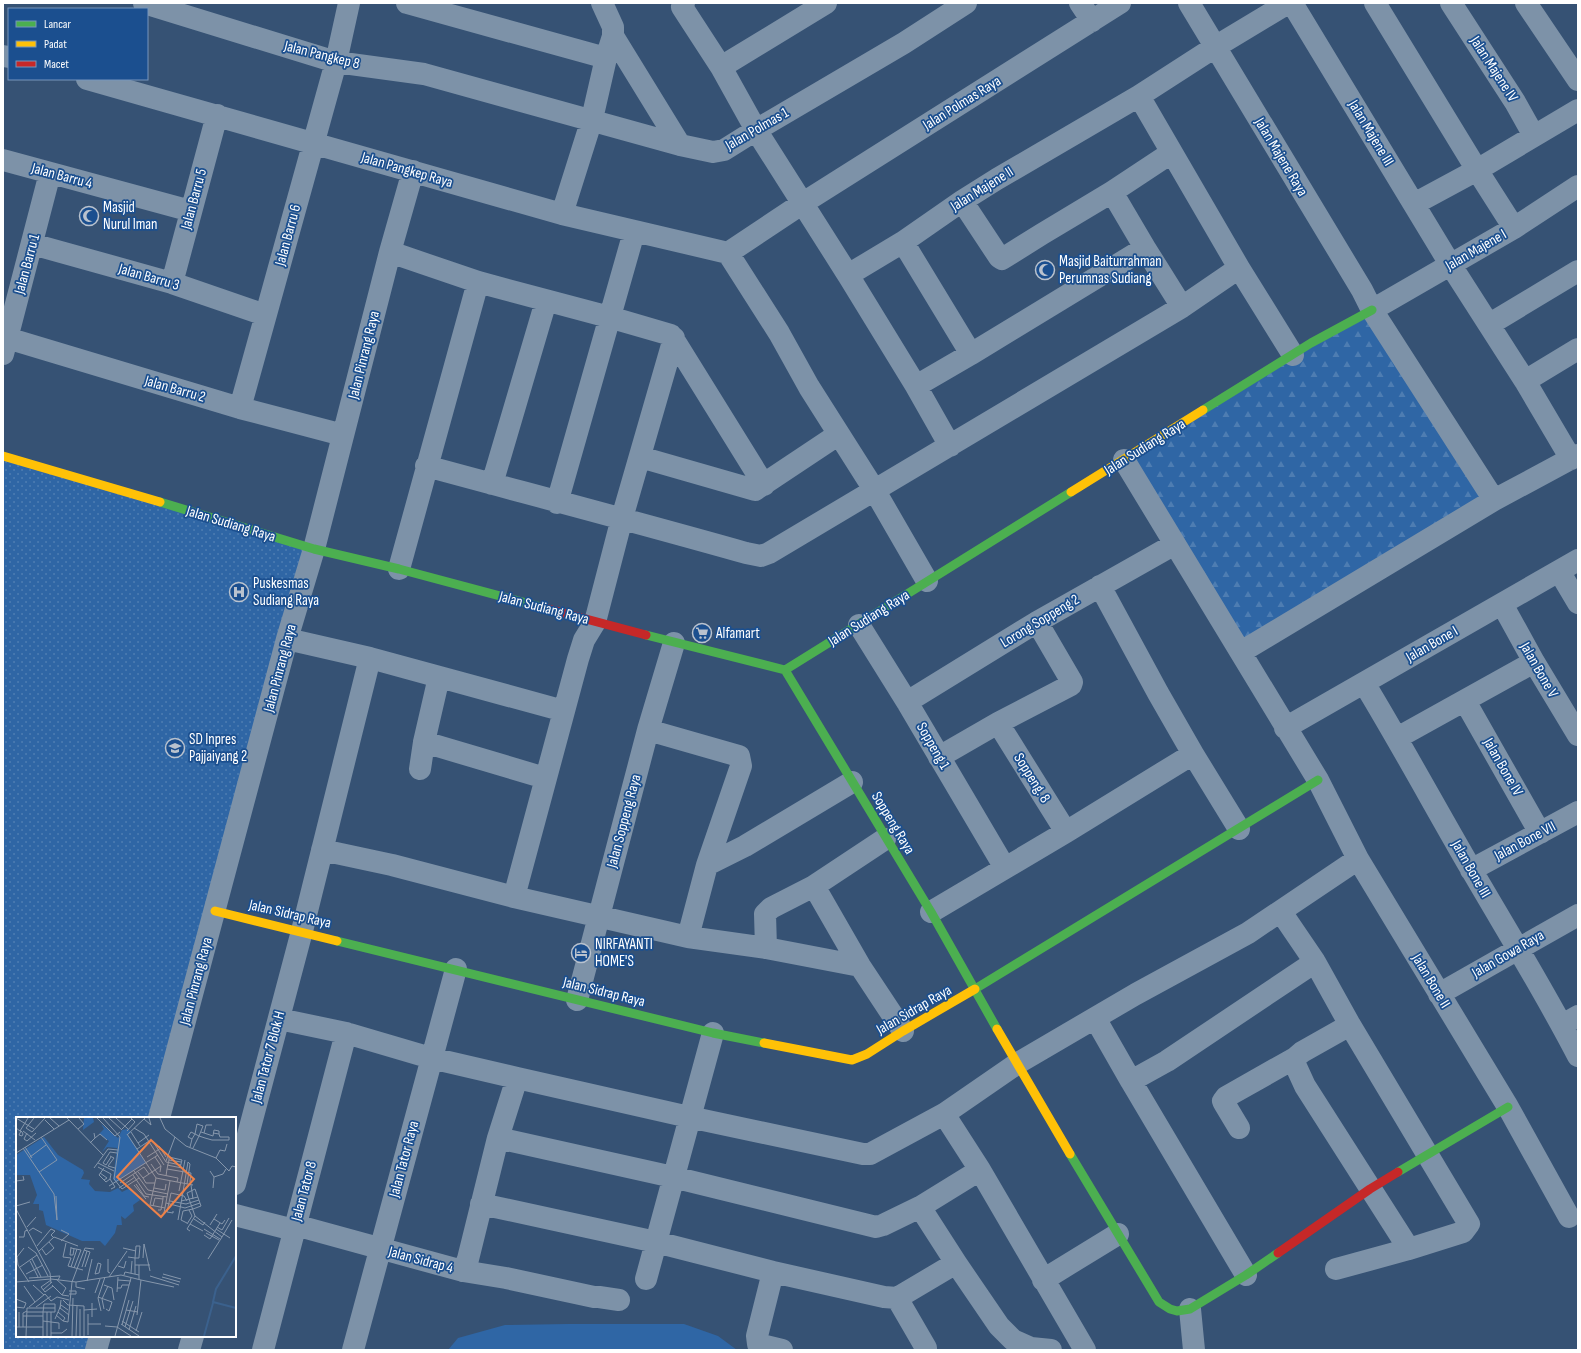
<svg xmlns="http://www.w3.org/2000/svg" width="1581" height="1353" font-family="'Sofia Sans Condensed',sans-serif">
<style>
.grass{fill:url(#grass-dots)}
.forest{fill:url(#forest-firs)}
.garden{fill:#2f66a5}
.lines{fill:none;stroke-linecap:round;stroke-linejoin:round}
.street{stroke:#7d92a8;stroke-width:22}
.fast{stroke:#4caf50;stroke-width:9}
.slow{stroke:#ffc107;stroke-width:9}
.jam{stroke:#c62828;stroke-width:9}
.labels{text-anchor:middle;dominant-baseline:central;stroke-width:3.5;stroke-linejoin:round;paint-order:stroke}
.street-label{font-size:15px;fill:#fff;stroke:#1b4f8f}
.poi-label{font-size:15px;fill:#fff;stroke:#1b4f8f;text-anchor:start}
.inset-river{fill:none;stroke:#3b618d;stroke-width:2}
.inset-road{fill:none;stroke:#8697ac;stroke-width:1}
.view{fill:#ee8249;fill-opacity:0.15;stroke:#ee8249;stroke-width:2}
.inset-edge{fill:none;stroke:#fff;stroke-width:2}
</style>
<defs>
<pattern id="grass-dots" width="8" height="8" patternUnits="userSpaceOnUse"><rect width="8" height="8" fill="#2f66a5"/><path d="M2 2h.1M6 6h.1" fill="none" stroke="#4e7db2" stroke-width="1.8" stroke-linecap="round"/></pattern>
<pattern id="forest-firs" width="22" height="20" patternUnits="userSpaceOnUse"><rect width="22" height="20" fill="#2f66a5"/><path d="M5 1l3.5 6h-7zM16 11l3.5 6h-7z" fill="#4e7db2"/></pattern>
</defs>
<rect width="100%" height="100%" fill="#365274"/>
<path class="grass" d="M 3,456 L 314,549 L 159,1118 L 17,1118 L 17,1336 L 100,1336 L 96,1350 L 3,1350 Z"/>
<path class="forest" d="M 1372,310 L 1494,500 L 1241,652 L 1124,460 Z"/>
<path class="garden" d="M 568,1324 L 684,1324 L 718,1336 L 737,1350 L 448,1350 L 458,1338 L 505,1325 Z"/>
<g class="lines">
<path class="street" d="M 144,3 L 336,62 L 424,74 L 680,145 L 713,152 L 724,150 L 756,130 L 904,43 L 966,3
M 407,3 L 606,58
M 684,3 L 682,7 L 721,67
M 826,3 L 721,67 L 756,130 L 848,275
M 1080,3 L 1092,21
M 1189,3 L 1362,290 L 1372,310 L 1494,500
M 1292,3 L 1450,264 L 1525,381 L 1571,459
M 1375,3 L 1477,170 L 1514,228
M 1451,3 L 1515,102 L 1534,136
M 1526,3 L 1578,80
M 613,36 L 680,145
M 3,56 L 9,57
M 87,79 L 562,214 L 728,253
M 1139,96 L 1239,268
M 3,160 L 191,211
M 962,201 L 999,257 L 1002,259 L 1042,234 L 1112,192 L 1171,153
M 1414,204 L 1477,170 L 1578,110
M 562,214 L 592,119 L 606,58 L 613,36 L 613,27 L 602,3
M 903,242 L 971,354 L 916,386
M 32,244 L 172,283 L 265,315
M 1145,248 L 1182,307
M 390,252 L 478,282 L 609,317 L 671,335 L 764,485
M 728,253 L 803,203 L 1120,3
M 728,253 L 779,333 L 809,387 L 875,491 L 927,581
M 172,283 L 217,115
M 1372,310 L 1514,228 L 1578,186
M 1490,324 L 1578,271
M 7,338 L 240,408 L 343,435
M 3,354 L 50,173
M 971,354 L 1145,248 L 1112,192
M 1525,381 L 1578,349
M 240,408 L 336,62 L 349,3
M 950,446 L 916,386 L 848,275 L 903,242 L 962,201 L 997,179 L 1139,96 L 1215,47 L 1288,3
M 640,457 L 755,490 L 839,434
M 1124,460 L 1318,780 L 1358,859 L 1508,1107 L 1569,1217
M 426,466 C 533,495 640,523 746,553 L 761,556 L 769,553 L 1182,307 L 1239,268 L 1293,355
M 492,484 L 546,301
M 557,503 L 634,232
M 399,569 L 478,282
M 1559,571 L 1578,603
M 1502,604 L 1534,662 L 1578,735
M 859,625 L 907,702 L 1005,868
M 287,639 L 370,658
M 1241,652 L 1494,500 L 1578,455
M 1364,683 C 1401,744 1435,807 1471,869 C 1507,931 1545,992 1578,1056
M 1465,701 L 1540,833
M 907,702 L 1037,622 L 1175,544
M 998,723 L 1066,832
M 1285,728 L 1578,560
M 648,730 L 739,756 L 741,766 L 707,865
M 1397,738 L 1534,662
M 424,742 L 545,778
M 1193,754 L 1239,829
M 939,757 L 998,723 L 1071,685 L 1072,682 L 1037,622
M 420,769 L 424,742 L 439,677
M 885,839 L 814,886 L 860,966 L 903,1031
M 322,850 L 392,865 L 514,897 L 578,659 L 584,640 L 595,622 L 622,518 L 674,338
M 1471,870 L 1578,812
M 514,897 L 688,937 L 707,865 L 745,846 L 852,782
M 931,912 L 1066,832 L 1193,754 L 1158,693 L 1100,586
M 688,937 L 766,948 L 860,966
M 766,948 L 765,914 L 771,908 L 814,886
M 1315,962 L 1350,1025 L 1469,1224 L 1463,1232 L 1409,1249
M 1439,994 L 1578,915
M 577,1000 L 648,730 L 674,643
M 1095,1018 L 1131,1081
M 279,1019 L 346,1033 L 431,1058 L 517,1078 L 689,1117 L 863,1154 L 870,1154 L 944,1114 L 1018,1063 L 1136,994 L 1248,933 L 1358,859
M 1562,1025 L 1578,1016
M 944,1114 L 980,1170 L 1085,1350
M 159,1118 L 287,639 L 314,549 L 390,252 L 413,171
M 1239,1128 L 1224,1103 L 1223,1101 L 1226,1097 L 1295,1058
M 498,1138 L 673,1177 L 876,1227 L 883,1225 L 920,1207 L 980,1170
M 235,1184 L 302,931 L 370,658 L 564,711
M 481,1204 L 656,1242 L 773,1272 L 884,1297 L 897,1298 L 956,1263
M 920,1207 L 956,1263 L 999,1326 L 1013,1340 L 1031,1348 L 1051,1350
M 235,1215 L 294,1230
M 295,1225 L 463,1271 L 506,1278 L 594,1297 L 599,1297 L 619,1300
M 1336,1269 L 1409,1249 L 1305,1086 L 1294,1062 L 1295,1058 L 1302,1052 L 1350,1025
M 463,1271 L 468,1259 L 498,1138 L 517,1078
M 773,1272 L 757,1336 L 758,1344 L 782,1350
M 1246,1275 L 1131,1081 L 1167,1061 L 1315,962 L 1281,912
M 646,1279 L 713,1033
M 1043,1280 L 1118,1234
M 897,1298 L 926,1348
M 1190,1309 L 1194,1350
M 96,1350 L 100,1336
M 189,1350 L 193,1336
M 263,1350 L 346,1033
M 353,1350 L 456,969"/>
<path class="fast" d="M 1203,410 L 1311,343 L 1372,310
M 160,502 L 314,549 L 399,569 L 541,607
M 646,635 L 785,670 L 1071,492
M 785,670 L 931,912 L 997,1029
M 337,941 L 713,1033 L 764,1043
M 975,989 L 1318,780
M 1070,1154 L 1159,1302 L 1170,1309 L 1177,1311 L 1190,1309 L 1246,1275 L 1278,1253
M 1398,1172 L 1508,1107"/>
<path class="slow" d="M 3,456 L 160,502
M 1071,492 L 1203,410
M 215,911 L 337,941
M 997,1029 L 1070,1154
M 764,1043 L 852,1060 L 867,1054 L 903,1031 L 975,989"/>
<path class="jam" d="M 541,607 L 646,635
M 1278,1253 L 1370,1189 L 1398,1172"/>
</g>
<defs>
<symbol id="mosque-ring" viewBox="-11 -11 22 22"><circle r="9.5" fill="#1b4f8f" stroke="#b9c2ce" stroke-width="1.5"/><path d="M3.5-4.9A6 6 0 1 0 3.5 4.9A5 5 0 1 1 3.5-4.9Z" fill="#b9c2ce"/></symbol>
<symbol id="hospital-ring" viewBox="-11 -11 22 22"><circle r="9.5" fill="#1b4f8f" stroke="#b9c2ce" stroke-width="1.5"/><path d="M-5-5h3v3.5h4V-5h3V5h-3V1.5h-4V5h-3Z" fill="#b9c2ce"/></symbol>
<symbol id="supermarket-ring" viewBox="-11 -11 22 22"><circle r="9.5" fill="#1b4f8f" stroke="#b9c2ce" stroke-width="1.5"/><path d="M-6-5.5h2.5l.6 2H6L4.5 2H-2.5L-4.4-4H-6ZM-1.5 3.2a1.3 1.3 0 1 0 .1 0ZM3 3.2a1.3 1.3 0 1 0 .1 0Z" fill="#b9c2ce"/></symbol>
<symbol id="school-ring" viewBox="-11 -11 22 22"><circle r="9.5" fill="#1b4f8f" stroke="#b9c2ce" stroke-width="1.5"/><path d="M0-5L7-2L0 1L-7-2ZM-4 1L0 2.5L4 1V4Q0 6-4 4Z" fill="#b9c2ce"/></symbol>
<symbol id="hotel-ring" viewBox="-11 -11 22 22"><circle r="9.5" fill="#1b4f8f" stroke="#b9c2ce" stroke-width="1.5"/><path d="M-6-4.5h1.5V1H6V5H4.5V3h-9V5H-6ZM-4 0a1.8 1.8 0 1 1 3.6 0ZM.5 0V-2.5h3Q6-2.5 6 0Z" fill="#b9c2ce"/></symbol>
</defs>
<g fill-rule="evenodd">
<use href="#mosque-ring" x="78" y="205" width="22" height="22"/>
<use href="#mosque-ring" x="1034" y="259" width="22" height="22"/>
<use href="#hospital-ring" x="228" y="581" width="22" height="22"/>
<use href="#supermarket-ring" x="691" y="622" width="22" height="22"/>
<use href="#school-ring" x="164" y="737" width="22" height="22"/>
<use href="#hotel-ring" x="570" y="942" width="22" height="22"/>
</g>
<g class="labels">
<g class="street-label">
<text transform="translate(322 55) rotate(14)">Jalan Pangkep 8</text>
<text transform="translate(1494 69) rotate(57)">Jalan Majene IV</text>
<text transform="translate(962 103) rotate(-32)">Jalan Polmas Raya</text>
<text transform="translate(757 129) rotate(-30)">Jalan Polmas 1</text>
<text transform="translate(1371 133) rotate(59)">Jalan Majene III</text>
<text transform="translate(1281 157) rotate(59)">Jalan Majene Raya</text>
<text transform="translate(407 170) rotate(16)">Jalan Pangkep Raya</text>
<text transform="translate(62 176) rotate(15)">Jalan Barru 4</text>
<text transform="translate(982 189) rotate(-32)">Jalan Majene II</text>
<text transform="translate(194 199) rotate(-75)">Jalan Barru 5</text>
<text transform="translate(288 235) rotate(-75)">Jalan Barru 6</text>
<text transform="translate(1476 250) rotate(-30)">Jalan Majene I</text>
<text transform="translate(27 264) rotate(-75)">Jalan Barru 1</text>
<text transform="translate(149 277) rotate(16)">Jalan Barru 3</text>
<text transform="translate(364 355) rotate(-76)">Jalan Pinrang Raya</text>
<text transform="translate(175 389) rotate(16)">Jalan Barru 2</text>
<text transform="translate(1145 447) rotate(-32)">Jalan Sudiang Raya</text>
<text transform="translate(231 524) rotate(17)">Jalan Sudiang Raya</text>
<text transform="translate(544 608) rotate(15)">Jalan Sudiang Raya</text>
<text transform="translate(869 618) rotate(-32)">Jalan Sudiang Raya</text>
<text transform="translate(1040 621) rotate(-31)">Lorong Soppeng 2</text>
<text transform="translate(1432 644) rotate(-30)">Jalan Bone I</text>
<text transform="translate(280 668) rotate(-75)">Jalan Pinrang Raya</text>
<text transform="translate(1539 670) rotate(60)">Jalan Bone V</text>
<text transform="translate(933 746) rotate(60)">Soppeng 1</text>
<text transform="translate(1503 767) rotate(60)">Jalan Bone IV</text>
<text transform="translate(1032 778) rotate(58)">Soppeng. 8</text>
<text transform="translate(624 821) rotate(-75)">Jalan Soppeng Raya</text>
<text transform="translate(893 823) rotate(59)">Soppeng Raya</text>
<text transform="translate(1525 841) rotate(-28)">Jalan Bone VII</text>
<text transform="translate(1471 869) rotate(60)">Jalan Bone III</text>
<text transform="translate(290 914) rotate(13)">Jalan Sidrap Raya</text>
<text transform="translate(1508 954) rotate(-30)">Jalan Gowa Raya</text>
<text transform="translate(196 981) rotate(-75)">Jalan Pinrang Raya</text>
<text transform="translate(1431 981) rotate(59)">Jalan Bone II</text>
<text transform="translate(604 992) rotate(14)">Jalan Sidrap Raya</text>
<text transform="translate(914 1010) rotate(-30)">Jalan Sidrap Raya</text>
<text transform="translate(268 1057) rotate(-75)">Jalan Tator 7 Blok H</text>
<text transform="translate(404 1159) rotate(-75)">Jalan Tator Raya</text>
<text transform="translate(304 1191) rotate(-75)">Jalan Tator 8</text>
<text transform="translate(421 1260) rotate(15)">Jalan Sidrap 4</text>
</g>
<g class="poi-label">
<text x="103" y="207">Masjid<tspan x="103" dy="17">Nurul Iman</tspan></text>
<text x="1059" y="261">Masjid Baiturrahman<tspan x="1059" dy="17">Perumnas Sudiang</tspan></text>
<text x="253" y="583">Puskesmas<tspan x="253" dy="17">Sudiang Raya</tspan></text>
<text x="716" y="633">Alfamart</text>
<text x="189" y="739">SD Inpres<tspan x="189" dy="17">Pajjaiyang 2</tspan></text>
<text x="595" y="944">NIRFAYANTI<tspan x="595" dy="17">HOME'S</tspan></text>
</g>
</g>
<g transform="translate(16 1117)">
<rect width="220" height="220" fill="#365274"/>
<path d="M 85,7 L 102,21 L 106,13 L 112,12 L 115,15 L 112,18 L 130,46 L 100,65 L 97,62 L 101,31 L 91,30 L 86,35 L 93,24 L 83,17 L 88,12 Z" fill="#2f66a5"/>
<path d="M 68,1 L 77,1 L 78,5 L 67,13 Z" fill="#2f66a5"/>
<path d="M 28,20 L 42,38 L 67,53 L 68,56 L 65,62 L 74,63 L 73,67 L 79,74 L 94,75 L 102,71 L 106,75 L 114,71 L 121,77 L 124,83 L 117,88 L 118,94 L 109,102 L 105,99 L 106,108 L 101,108 L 99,116 L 89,129 L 84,124 L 66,124 L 30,108 L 27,94 L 23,93 L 23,87 L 17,87 L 21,78 L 14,58 L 0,58 L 0,38 Z" fill="#2f66a5"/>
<path class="inset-river" d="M 220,139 L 200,172 L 197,185 L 220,191M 188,219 L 197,186"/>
<path class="inset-road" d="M 0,1 L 18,12M 18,1 L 10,11 L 16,15 L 29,1M 34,1 L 43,9M 81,1 L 99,19 L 104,15M 87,1 L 104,20 L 98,62 L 106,72 L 123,61M 93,1 L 106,13M 100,1 L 112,12M 144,1 L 149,12 L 170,29 L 200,41 L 213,54 L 216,49 L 220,50M 128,2 L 135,8 L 133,1M 29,3 L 38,12M 53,3 L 87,38M 0,11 L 4,14 L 12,1M 118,11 L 128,17 L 148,48M 62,12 L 68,7 L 63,1M 106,12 L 116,2M 4,14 L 5,14 L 6,15 L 7,17 L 6,19 L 3,18 L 5,14M 7,14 L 19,23M 111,14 L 119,5 L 115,1M 115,15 L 124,29M 185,15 L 197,19 L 198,13 L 203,14 L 203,17 L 197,16M 11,16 L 8,22 L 11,24 L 20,16M 188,16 L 190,8 L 196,8M 111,17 L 140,61 L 177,68M 111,18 L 129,1M 183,19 L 187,9 L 181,7 L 179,17 L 183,19 L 189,21 L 196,23 L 213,23 L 213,20 L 204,20 L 203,17M 25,20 L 41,43M 79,21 L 84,17 L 91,23M 74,26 L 79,21 L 78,16M 122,26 L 133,18M 138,26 L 150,45 L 165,48M 143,29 L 150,40M 9,30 L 16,41M 174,30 L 176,22 L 172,20 L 175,15 L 179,17 L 176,22M 7,31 L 38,77 L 41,103M 177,31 L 183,19M 121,32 L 133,24M 0,36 L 53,3 L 51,1M 94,39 L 98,41 L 92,49 L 99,51M 14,40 L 30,28M 95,40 L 90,48 L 87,46 L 94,35 L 101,36M 131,40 L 145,31M 139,40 L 145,49 L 144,55M 200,41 L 204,33 L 209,34 L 211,27M 153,43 L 153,40 L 166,43 L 164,51M 150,44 L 159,20M 82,46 L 98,54M 135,47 L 142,57 L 162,61 L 161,65M 151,48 L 166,51M 82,50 L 95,57M 78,51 L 92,32 L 102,33M 88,51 L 83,58 L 90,65 L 94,62M 151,52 L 153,43 L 165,45M 118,54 L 132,73 L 152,77M 194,54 L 198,60 L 197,71M 23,55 L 41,43M 122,55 L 127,61 L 145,49M 84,56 L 91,61 L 88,63M 95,57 L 94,62 L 99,70 L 95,72M 117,58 L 130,77 L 151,80M 150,59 L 151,52 L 175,56 L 174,65M 198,60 L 207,57 L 210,52M 127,61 L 130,66 L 139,66M 140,61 L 134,88 L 149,91M 0,64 L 8,63 L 7,59M 104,66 L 128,50 L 133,57M 120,67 L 128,79 L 133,80M 171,67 L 174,47 L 172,45M 118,68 L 130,82M 175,68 L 177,82M 93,69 L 142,38M 103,71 L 119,60M 138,71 L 149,73 L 150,67M 163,74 L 169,43M 167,75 L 172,45M 155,76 L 151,95 L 157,96 L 157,94M 155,76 L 168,79 L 171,84M 171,76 L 179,99 L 206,120 L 216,103M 171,76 L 179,72 L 185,89 L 177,92M 40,79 L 41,103M 154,84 L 170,87 L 183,83M 165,84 L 182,80M 150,86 L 169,91 L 184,86M 0,89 L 14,85M 137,89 L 139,81 L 147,82 L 147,80M 0,92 L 34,156 L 35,166M 142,93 L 145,93 L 147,82M 148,96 L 154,64M 178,102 L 187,108 L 189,105M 198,102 L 206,107 L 209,103M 162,103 L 167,75M 171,106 L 165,103 L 167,94 L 177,92M 171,107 L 176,99 L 173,93M 174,107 L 187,114M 194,108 L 201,97M 11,110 L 20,100M 201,110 L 206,113 L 213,101M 188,112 L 204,122M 200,112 L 214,121M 13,114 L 17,111 L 26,116M 174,114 L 171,112 L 179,99M 190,116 L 203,123M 188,118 L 194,122 L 204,106M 3,120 L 8,120 L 9,114 L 12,113M 45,124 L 53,117 L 45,113M 50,126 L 47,140 L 55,141 L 52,149 L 67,153M 21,129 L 35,112 L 39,114 L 35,118 L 38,121M 12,130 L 20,136 L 32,159M 55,130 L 54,138 L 57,138 L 58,132M 8,131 L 1,140 L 2,148 L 13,165M 55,131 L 65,133 L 58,151M 107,131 L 120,134M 26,132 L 30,138 L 38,131 L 33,125M 68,133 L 74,135 L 69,150M 23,134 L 38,120 L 62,129M 112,140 L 119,141 L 123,141 L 123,140 L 124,129 L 120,129 L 119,141 L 119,157M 127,141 L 128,127 L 134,154M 16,142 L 25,160M 92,142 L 92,155 L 94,156M 192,142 L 206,120M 14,144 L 22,160M 82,146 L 85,147 L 83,156 L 79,157 ZM 119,148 L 134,148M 102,149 L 108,151 L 110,144M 4,150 L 21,138M 55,150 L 61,132M 66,150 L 71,134M 115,156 L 116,144M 10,157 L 27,148M 147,157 L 165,162M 108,158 L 109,155 L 123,158M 134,159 L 163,168M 93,160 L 111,134M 146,160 L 164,165M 13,161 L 44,159 L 42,163M 40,162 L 50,171 L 46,178M 123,162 L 123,148M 35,163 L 25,170 L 29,175 L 37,169M 102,163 L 115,164M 125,163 L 158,170M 71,164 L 76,142M 0,165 L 35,162 L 60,165 L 105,158 L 125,163 L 121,198M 56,165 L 69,131 L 78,132M 60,165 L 60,170 L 69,172M 17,168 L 28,178M 36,168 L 46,178 L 53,179M 88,168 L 96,171 L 98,183M 8,169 L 19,185M 101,171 L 105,171 L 106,168 L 113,168M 27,173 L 36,165M 101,175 L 102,160M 79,176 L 84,162M 53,177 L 60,177 L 60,174 L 53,174M 82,180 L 96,185 L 93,194 L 90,192M 0,182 L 10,186 L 8,191 L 0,190M 45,183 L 44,191 L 53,198M 47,183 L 52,188 L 68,189 L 68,219M 13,190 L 29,177 L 35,184 L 41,180 L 53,183M 20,190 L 35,179M 88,192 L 86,182 L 92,169M 68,193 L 81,192M 110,193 L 122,195M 85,194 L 82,181 L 89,160M 3,195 L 3,210M 11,195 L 39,195 L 39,187 L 28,187 L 27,195 L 27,219M 40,198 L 47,204 L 49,201 L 42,195M 7,199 L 27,199M 76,200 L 76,186M 39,202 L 45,188 L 52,193M 27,204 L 43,206 L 43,212M 47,204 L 52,205 L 56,165M 106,204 L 123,215M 72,207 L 85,207M 105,207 L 123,219M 106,208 L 113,183M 89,209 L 101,210 L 115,219M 0,210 L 27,210M 7,210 L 7,196 L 11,194M 109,210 L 117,184M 113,213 L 120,189M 120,214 L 126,195M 35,216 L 46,216 L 51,212M 72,218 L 72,197M 10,219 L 11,191 L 39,191M 31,219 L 31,195M 35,219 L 35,195M 56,219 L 57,181M 60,219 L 61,189M 64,219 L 64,192M 99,219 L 115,161"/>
<path class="view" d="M 135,23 L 178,62 L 145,100 L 101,60 Z"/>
<rect width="220" height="220" class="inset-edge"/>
</g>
<rect width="1581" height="1353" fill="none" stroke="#ffffff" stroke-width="8"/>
<rect x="8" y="8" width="140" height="72" fill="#1b4f8f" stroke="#7695bc"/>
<rect x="16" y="21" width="20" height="6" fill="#4caf50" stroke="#7695bc"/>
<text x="44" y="28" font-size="12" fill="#ffffff">Lancar</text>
<rect x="16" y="41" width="20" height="6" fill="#ffc107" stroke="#7695bc"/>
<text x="44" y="48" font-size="12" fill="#ffffff">Padat</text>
<rect x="16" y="61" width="20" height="6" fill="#c62828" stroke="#7695bc"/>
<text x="44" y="68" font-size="12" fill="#ffffff">Macet</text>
</svg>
